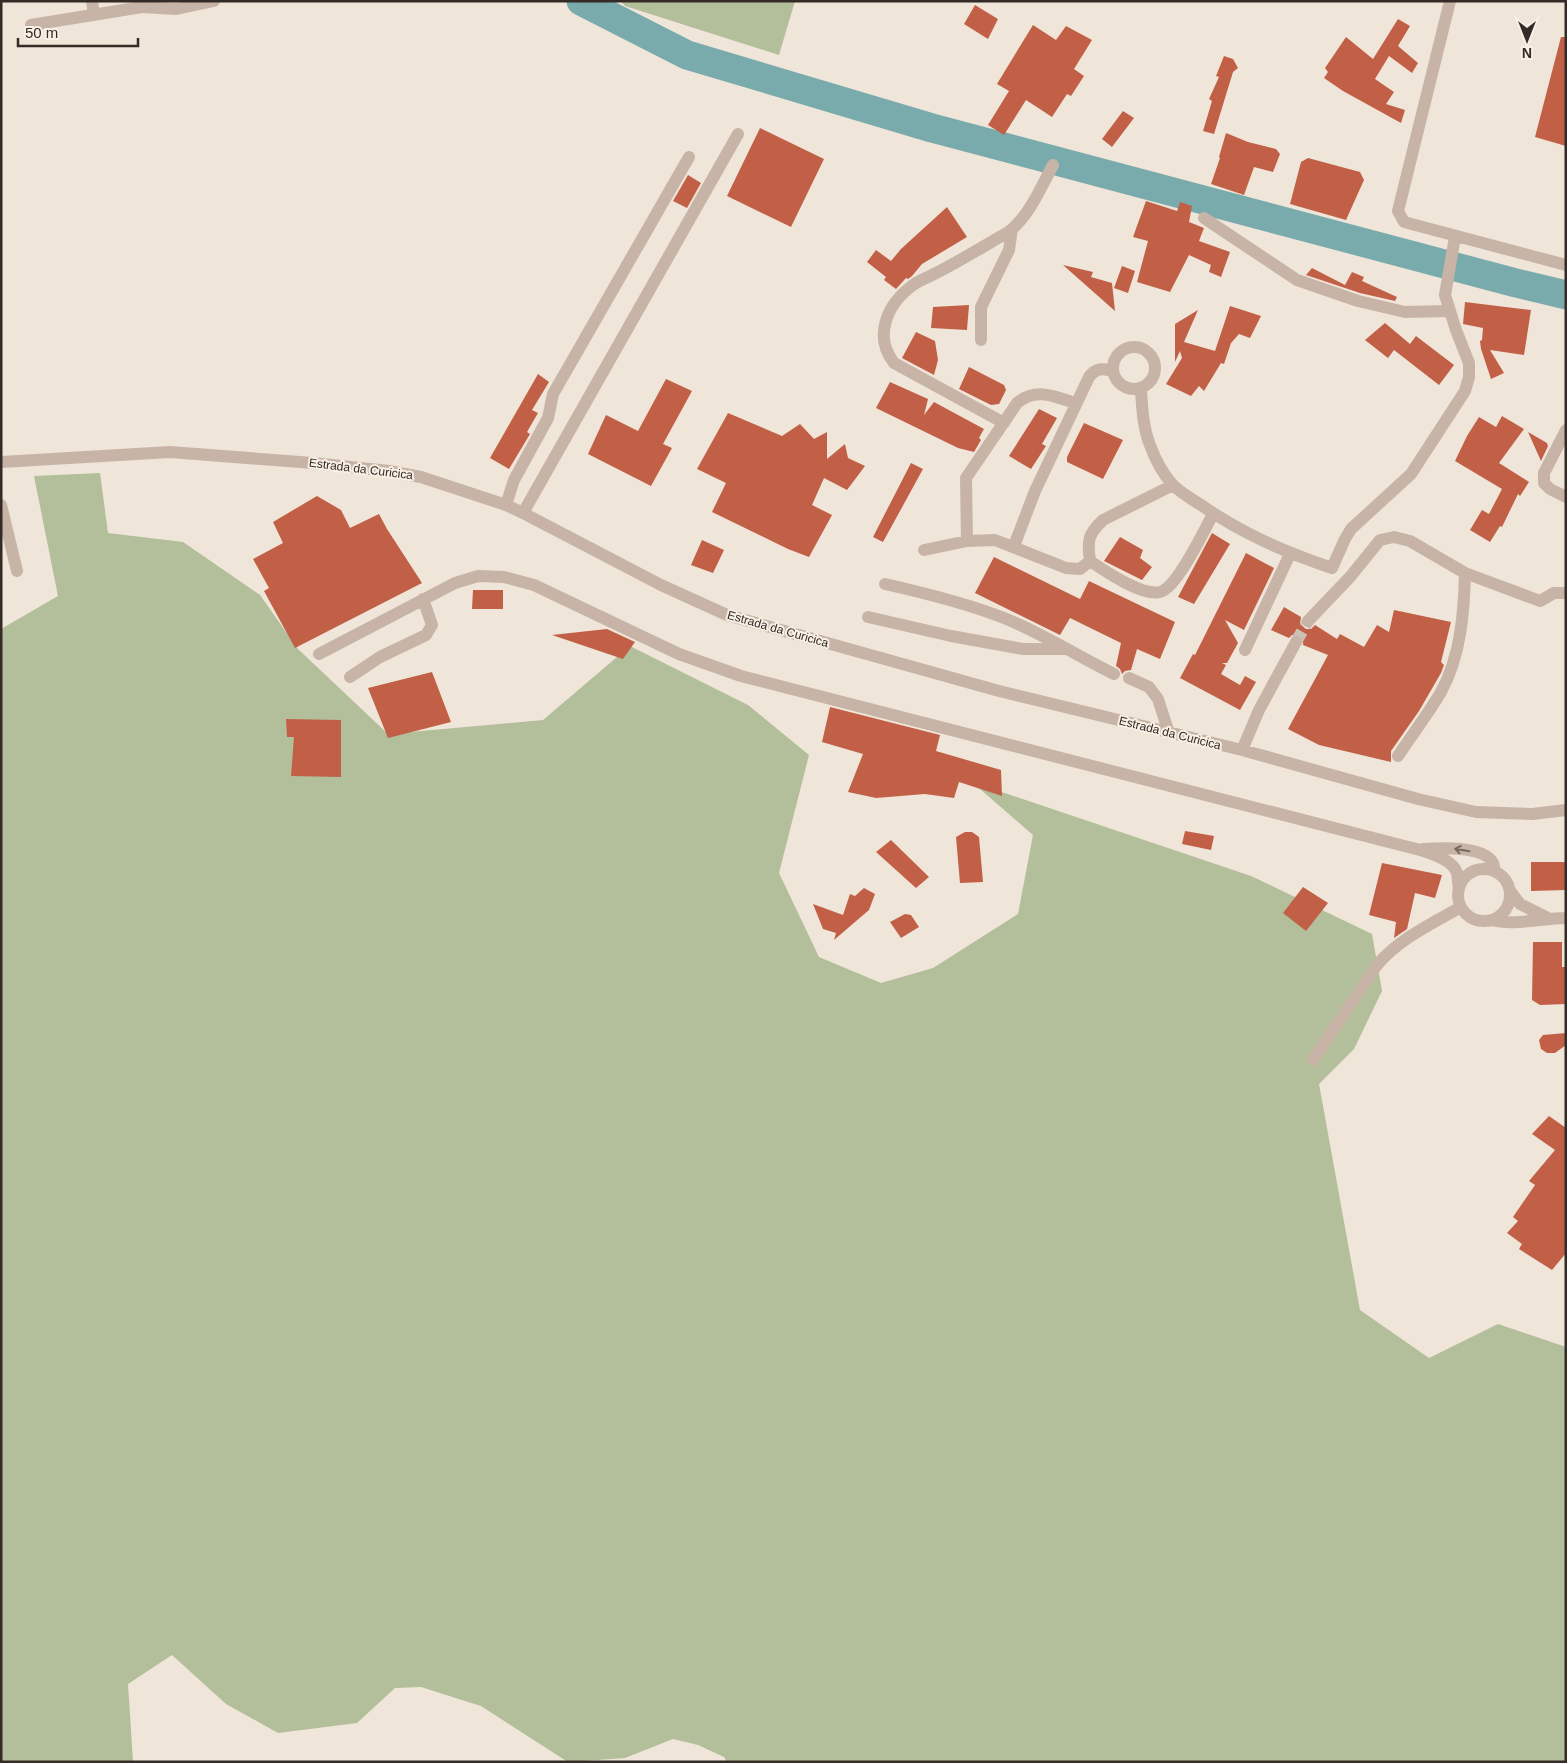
<svg xmlns="http://www.w3.org/2000/svg" width="1567" height="1763" font-family="Helvetica,sans-serif">
<style>
.green{fill:#b3be9a}
.lines{fill:none;stroke-linecap:round;stroke-linejoin:round}
.river{stroke:#79abac;stroke-width:29}
.building{fill:#c16046}
.minor-tunnel{stroke:#cac0b5;stroke-width:12;stroke-dasharray:12 6;stroke-linecap:butt}
.minor{stroke:#c7b4a6;stroke-width:12}
.oneway{stroke:#766860}
.labels{text-anchor:middle;dominant-baseline:central;stroke-width:4;stroke-linejoin:round;paint-order:stroke}
.street-label{font-size:12px;fill:#342a26;stroke:#f8efe5}
</style>
<rect width="100%" height="100%" fill="#f0e5d9"/>
<path class="green" d="M 621,1 L 795,1 L 779,55 L 625,6 Z
M 100,473 L 108,533 L 183,542 L 260,595 L 298,649 L 388,734 L 543,720 L 630,646 L 748,705 L 809,755 L 779,873 L 819,957 L 881,983 L 933,968 L 1018,914 L 1033,835 L 972,782 L 1251,876 L 1372,934 L 1382,991 L 1354,1049 L 1319,1084 L 1360,1310 L 1429,1358 L 1498,1324 L 1566,1347 L 1566,1762 L 727,1762 L 724,1757 L 698,1745 L 673,1739 L 625,1758 L 568,1762 L 481,1706 L 421,1687 L 395,1688 L 357,1723 L 278,1733 L 226,1704 L 172,1655 L 128,1684 L 133,1762 L 1,1762 L 1,629 L 58,596 L 34,476 Z"/>
<g class="lines">
<path class="river" d="M 581,1 L 687,55 L 932,128 L 1516,283 L 1566,295"/>
</g>
<path class="building" d="M 975,5 L 998,19 L 988,39 L 964,24 Z
M 1398,19 L 1410,26 L 1398,46 L 1418,63 L 1412,73 L 1389,56 L 1375,79 L 1394,92 L 1386,104 L 1405,110 L 1401,123 L 1343,91 L 1324,78 L 1328,72 L 1325,68 L 1346,37 L 1373,59 Z
M 1033,25 L 1056,40 L 1066,26 L 1092,40 L 1074,69 L 1084,76 L 1071,96 L 1067,94 L 1052,117 L 1026,100 L 1004,135 L 988,125 L 1009,91 L 997,84 Z
M 1561,37 L 1566,37 L 1566,146 L 1535,137 Z
M 1224,56 L 1233,59 L 1238,68 L 1233,72 L 1214,134 L 1203,131 L 1212,101 L 1209,99 L 1219,77 L 1216,76 Z
M 1123,111 L 1134,118 L 1112,147 L 1102,139 Z
M 760,128 L 824,159 L 791,227 L 727,196 Z
M 1226,133 L 1248,142 L 1276,149 L 1280,154 L 1273,172 L 1254,167 L 1244,195 L 1211,184 L 1220,158 L 1219,157 Z
M 1308,158 L 1360,172 L 1364,180 L 1346,220 L 1290,204 L 1301,162 Z
M 688,175 L 701,183 L 687,208 L 673,201 Z
M 1146,201 L 1177,211 L 1180,202 L 1192,206 L 1189,222 L 1204,228 L 1199,241 L 1230,252 L 1221,277 L 1209,272 L 1211,265 L 1189,255 L 1170,292 L 1137,282 L 1148,241 L 1133,237 Z
M 947,207 L 967,237 L 922,264 L 912,276 L 908,279 L 906,278 L 896,289 L 884,280 L 886,277 L 867,262 L 876,250 L 891,261 L 901,249 Z
M 1063,265 L 1093,272 L 1091,277 L 1112,283 L 1115,311 Z
M 1122,266 L 1135,271 L 1128,293 L 1114,288 Z
M 1312,268 L 1345,285 L 1352,272 L 1364,277 L 1362,281 L 1397,297 L 1395,301 L 1360,293 L 1306,275 Z
M 1465,302 L 1531,310 L 1524,355 L 1490,350 L 1504,373 L 1491,379 L 1481,349 L 1480,341 L 1482,340 L 1483,328 L 1463,324 Z
M 969,305 L 967,330 L 931,328 L 933,307 Z
M 1230,306 L 1261,316 L 1250,338 L 1239,334 L 1231,343 L 1224,364 L 1221,363 L 1204,391 L 1199,386 L 1191,396 L 1166,384 L 1182,358 L 1180,351 L 1175,362 L 1175,324 L 1198,310 L 1184,342 L 1215,351 Z
M 1385,323 L 1410,344 L 1416,336 L 1454,365 L 1439,385 L 1394,350 L 1388,358 L 1365,340 Z
M 916,332 L 935,341 L 938,360 L 934,375 L 902,358 Z
M 969,367 L 1004,385 L 1006,390 L 999,404 L 991,405 L 959,389 Z
M 538,374 L 549,382 L 532,410 L 538,413 L 527,432 L 530,434 L 509,469 L 490,458 Z
M 666,379 L 692,391 L 663,444 L 672,448 L 651,486 L 588,454 L 606,415 L 638,431 Z
M 890,382 L 928,399 L 924,415 L 934,402 L 984,429 L 979,438 L 981,440 L 974,452 L 958,448 L 876,408 Z
M 1039,409 L 1057,418 L 1042,444 L 1046,446 L 1031,469 L 1009,456 Z
M 728,413 L 782,436 L 800,424 L 814,439 L 827,432 L 827,459 L 845,444 L 848,458 L 865,466 L 847,490 L 824,478 L 812,505 L 832,515 L 809,557 L 788,549 L 712,512 L 726,483 L 697,469 Z
M 1502,416 L 1524,429 L 1499,463 L 1529,482 L 1520,496 L 1518,494 L 1502,527 L 1500,526 L 1490,542 L 1470,530 L 1482,510 L 1489,514 L 1502,489 L 1455,461 L 1467,436 L 1479,417 L 1496,427 Z
M 1084,423 L 1123,440 L 1103,479 L 1067,462 L 1067,457 Z
M 1528,432 L 1547,443 L 1548,446 L 1541,461 Z
M 911,463 L 923,469 L 883,542 L 873,537 Z
M 317,496 L 341,510 L 350,528 L 379,514 L 387,529 L 422,583 L 295,648 L 264,591 L 269,588 L 253,559 L 283,543 L 273,522 Z
M 1212,533 L 1230,544 L 1194,604 L 1178,597 Z
M 1120,537 L 1143,550 L 1140,558 L 1152,567 L 1142,580 L 1104,561 Z
M 702,540 L 724,550 L 713,573 L 691,565 Z
M 1246,553 L 1274,568 L 1244,630 L 1225,620 L 1238,643 L 1227,663 L 1222,663 L 1226,665 L 1221,674 L 1240,685 L 1245,676 L 1256,682 L 1240,710 L 1180,678 L 1193,654 L 1195,655 Z
M 994,557 L 1080,599 L 1089,581 L 1175,622 L 1160,659 L 1137,649 L 1131,670 L 1125,671 L 1122,674 L 1120,669 L 1116,666 L 1121,643 L 1070,618 L 1060,635 L 975,593 Z
M 473,590 L 503,590 L 503,609 L 472,609 Z
M 1284,607 L 1301,617 L 1300,624 L 1306,629 L 1311,629 L 1315,625 L 1337,639 L 1340,634 L 1364,647 L 1377,625 L 1389,632 L 1394,610 L 1451,622 L 1441,662 L 1444,665 L 1441,673 L 1419,711 L 1391,751 L 1391,762 L 1319,745 L 1288,729 L 1328,655 L 1303,645 L 1303,638 L 1299,635 L 1292,635 L 1289,638 L 1271,630 Z
M 607,629 L 635,642 L 623,659 L 552,635 Z
M 432,672 L 451,722 L 388,738 L 368,688 Z
M 830,707 L 940,735 L 936,751 L 1001,770 L 1002,796 L 959,782 L 954,798 L 925,794 L 876,798 L 848,792 L 863,754 L 822,742 Z
M 286,719 L 341,720 L 341,777 L 291,776 L 294,737 L 287,737 Z
M 1185,831 L 1214,836 L 1211,850 L 1182,844 Z
M 965,832 L 972,832 L 979,837 L 983,882 L 960,883 L 956,837 Z
M 891,840 L 929,877 L 916,888 L 876,852 Z
M 1531,862 L 1566,862 L 1566,890 L 1531,891 Z
M 1382,863 L 1442,875 L 1435,898 L 1415,893 L 1407,929 L 1394,938 L 1396,922 L 1369,915 Z
M 1303,887 L 1328,903 L 1306,931 L 1283,913 Z
M 864,888 L 875,894 L 869,910 L 834,940 L 836,933 L 823,929 L 813,904 L 843,915 L 850,894 L 855,896 Z
M 905,914 L 911,915 L 919,927 L 901,938 L 890,922 Z
M 1533,942 L 1562,942 L 1562,967 L 1566,967 L 1566,1004 L 1540,1005 L 1532,1000 Z
M 1566,1033 L 1566,1045 L 1555,1053 L 1547,1053 L 1541,1049 L 1539,1040 L 1543,1035 Z
M 1549,1116 L 1566,1128 L 1566,1253 L 1552,1270 L 1519,1249 L 1522,1244 L 1507,1233 L 1518,1221 L 1513,1217 L 1535,1185 L 1529,1181 L 1555,1150 L 1532,1134 Z"/>
<g class="lines">
<path class="minor-tunnel" d="M 1296,642 L 1308,621"/>
<path class="minor" d="M 92,1 L 94,15
M 1450,1 L 1398,211 L 1404,222 L 1566,265
M 31,25 L 142,7 L 176,9 L 214,1
M 1204,218 L 1297,280 L 1358,301 L 1405,312 L 1449,311
M 981,340 L 981,307 L 1009,250 L 1012,229
M1113 368a21 21 0 1 1 42 0a21 21 0 1 1-42 0Z
M 1141,389 C 1142,407 1143,428 1150,445 C 1155,459 1163,474 1173,485 C 1181,493 1192,499 1201,505 C 1243,534 1285,552 1332,568 L 1345,539 L 1351,529 L 1411,474 L 1465,391 L 1469,377 L 1469,363 L 1456,330 L 1445,295 L 1455,237
M 1004,423 L 894,363 C 873,336 887,304 913,285 C 920,280 929,277 936,273 C 956,263 974,252 993,241 C 999,237 1006,234 1012,229 C 1030,214 1042,185 1053,165
M 1566,430 L 1544,473 L 1544,483 L 1550,489 L 1566,497
M 1,462 L 170,452 L 313,463 L 389,471 L 421,477 L 506,505 L 523,513 L 661,585 L 727,615 L 999,691 L 1242,750 L 1418,799 L 1476,812 L 1532,814 L 1566,810
M 1173,485 L 1103,520 C 1088,534 1087,541 1090,561 C 1105,571 1141,596 1160,592 C 1177,588 1204,531 1213,514
M 1,505 L 17,571
M 506,505 L 514,480 L 548,418 L 553,394 L 689,157
M 523,513 L 738,134
M 967,541 L 966,478 L 1017,403 C 1037,387 1054,397 1076,403
M 1014,546 L 1035,491 L 1089,377 C 1096,368 1102,368 1113,371
M 924,550 L 967,541 L 995,540 L 1066,568 L 1080,569 L 1090,561
M 885,584 C 925,593 966,603 1004,618 C 1042,633 1077,656 1114,674
M 868,617 L 951,636 L 1023,649 L 1066,649
M 1308,621 L 1350,577 L 1380,540 L 1394,537 L 1410,541 L 1465,573 L 1532,598 L 1540,601 L 1554,593 L 1566,593
M 1245,650 L 1290,554
M 319,654 L 455,583 L 478,576 L 504,577 L 534,585 L 679,654 L 741,676 L 1420,850 C 1432,854 1453,860 1457,873 C 1458,878 1458,884 1459,889
M 350,677 L 380,657 L 426,635 L 432,625 L 423,599
M 1129,678 L 1149,687 L 1158,699 L 1169,733
M 1242,750 L 1259,710 L 1296,642
M 1398,756 C 1412,735 1428,714 1441,692 C 1461,655 1464,613 1465,573
M 1423,849 C 1439,848 1483,845 1493,863 C 1494,865 1494,868 1495,871
M1458 895a26 26 0 1 1 52 0a26 26 0 1 1-52 0Z
M 1511,892 L 1520,904 L 1548,918
M 1492,920 C 1513,926 1543,918 1566,918
M 1313,1060 L 1377,965 C 1399,939 1431,924 1461,907"/>
</g>
<defs><path id="oneway-shaft" d="M-6 0H5M1.5-3L5.5 0L1.5 3" fill="none" stroke-width="1.6" stroke-linecap="round" stroke-linejoin="round" transform="scale(1.25)"/></defs>
<use class="oneway" href="#oneway-shaft" transform="translate(1462 850) rotate(-170)"/>
<g class="labels">
<g class="street-label">
<text transform="translate(361 469) rotate(7)">Estrada da Curicica</text>
<text transform="translate(778 629) rotate(16)">Estrada da Curicica</text>
<text transform="translate(1170 733) rotate(14)">Estrada da Curicica</text>
</g>
</g>
<rect width="1567" height="1763" fill="none" stroke="#342a26" stroke-width="5"/>
<g transform="translate(1527 40) rotate(180)" stroke="#f8efe5" stroke-width="4" paint-order="stroke">
<path d="M0-4L9 19L0 12L-9 19Z" fill="#342a26"/>
<text y="-8" font-size="14" font-weight="bold" text-anchor="middle" fill="#342a26">N</text>
</g>
<path d="M18 38v8h120v-8" fill="none" stroke="#342a26" stroke-width="2.5"/>
<text x="25" y="38" font-size="15" fill="#342a26" stroke="#f8efe5" stroke-width="4" paint-order="stroke">50 m</text>
</svg>
